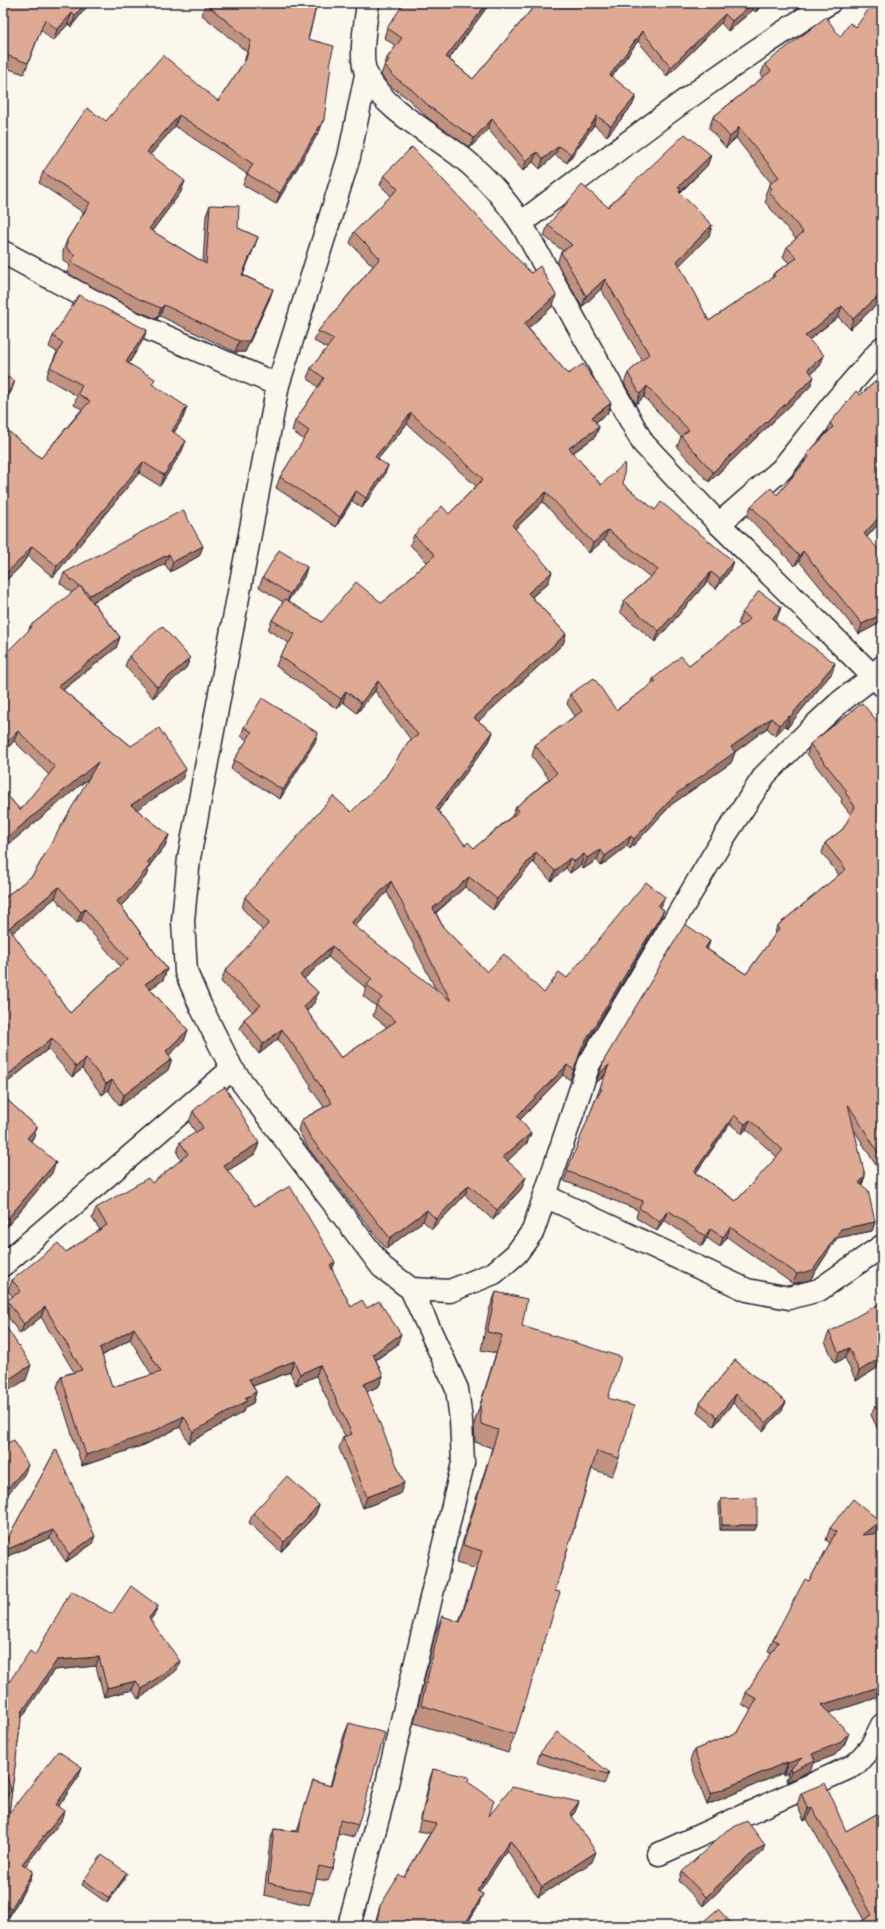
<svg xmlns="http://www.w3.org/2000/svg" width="885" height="1929" font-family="Itim,sans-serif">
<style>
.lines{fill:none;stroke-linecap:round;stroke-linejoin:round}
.minor-casing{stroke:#22223b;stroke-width:25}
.major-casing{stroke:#22223b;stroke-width:25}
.minor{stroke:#fbf7ec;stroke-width:22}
.major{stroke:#fbf7ec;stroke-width:22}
.wall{fill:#c0927f;stroke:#22223b;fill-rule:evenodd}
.shaded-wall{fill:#9c7768;stroke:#22223b}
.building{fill:#dfaa94;stroke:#22223b;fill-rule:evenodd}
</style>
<rect width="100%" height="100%" fill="#fbf7ec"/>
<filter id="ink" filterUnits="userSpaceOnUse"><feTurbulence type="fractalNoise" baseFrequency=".025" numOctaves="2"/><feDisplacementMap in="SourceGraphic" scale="8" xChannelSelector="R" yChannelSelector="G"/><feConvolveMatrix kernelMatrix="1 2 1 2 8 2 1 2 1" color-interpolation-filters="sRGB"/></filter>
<g filter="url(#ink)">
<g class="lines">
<defs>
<path id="minor" d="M 366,75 L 349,157 L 278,385 L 189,858 L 183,921 L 186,972 L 201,1007 L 232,1069 L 382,1267 L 411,1289 L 450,1291 L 494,1273 L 516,1254 L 533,1231 L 589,1064 L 726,834 L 765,775 L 813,727 L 840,702 L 873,677 L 882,667
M 521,223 C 622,147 722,69 829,3
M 3,252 L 130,321 L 278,385
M 719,524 L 782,469 L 834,403 L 882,348
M 545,1196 L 747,1290 L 789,1298 L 819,1290 L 882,1246
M 3,1265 L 232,1069
M 659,1854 L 855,1765 L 871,1747 L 882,1725
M 349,1926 L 385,1792 L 463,1463 L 461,1420 L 457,1389 L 411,1289"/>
<path id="major" d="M 368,3 C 366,21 358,59 367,75 C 387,115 440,136 472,166 C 491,183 507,202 521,223 L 643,443 L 719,524 L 882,685"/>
</defs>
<use href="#minor" class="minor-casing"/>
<use href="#major" class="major-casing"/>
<use href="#minor" class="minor"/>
<use href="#major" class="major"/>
</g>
<path class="wall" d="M 3,3 L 89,3 L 88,5 L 71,27 L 68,24 L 53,41 L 41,30 L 24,74 L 3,67 Z
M 206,3 L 326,3 L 324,6 L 317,4 L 308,39 L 329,65 L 320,130 L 276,204 L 243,185 L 247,174 L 175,126 L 150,155 L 181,192 L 152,231 L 203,262 L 206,216 L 210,205 L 238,228 L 258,237 L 243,275 L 273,289 L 269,300 L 245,352 L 235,352 L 160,316 L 157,319 L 135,310 L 67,273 L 70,265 L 63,260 L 63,251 L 67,240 L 84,213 L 39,183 L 43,172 L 106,121 L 218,101 L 244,62 L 247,52 L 202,15 Z
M 490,3 L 449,59 L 473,79 L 537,3 L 763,3 L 756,12 L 753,10 L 728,31 L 721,23 L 667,76 L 638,41 L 612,77 L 636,96 L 632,106 L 607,136 L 594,125 L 567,163 L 555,155 L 540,169 L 533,162 L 523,171 L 488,129 L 470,148 L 428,118 L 407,98 L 390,86 L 381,75 L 387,58 L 396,46 L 384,38 L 387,28 Z
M 882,3 L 882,300 L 850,329 L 838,317 L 809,340 L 824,355 L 820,366 L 811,373 L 810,387 L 709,482 L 677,447 L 681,437 L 644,397 L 636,404 L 624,383 L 628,373 L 642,360 L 601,289 L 582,307 L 557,263 L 561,252 L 563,251 L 544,236 L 548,225 L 608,207 L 711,155 L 707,166 L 680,193 L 712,225 L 709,236 L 679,266 L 709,321 L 772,278 L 773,274 L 789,263 L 783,257 L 787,247 L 796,239 L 765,202 L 767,198 L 765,195 L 769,185 L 771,183 L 736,138 L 726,148 L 709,128 L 713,117 L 763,77 L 761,74 L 765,64 L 840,37 L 856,27 Z
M 384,175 L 553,306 L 528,328 L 568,374 L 611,403 L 607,414 L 596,422 L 599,427 L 595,437 L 573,453 L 601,485 L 623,484 L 655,510 L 733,561 L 729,572 L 716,589 L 707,582 L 655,642 L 620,612 L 624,601 L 650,577 L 604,540 L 589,553 L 543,502 L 515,529 L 548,583 L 532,597 L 566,634 L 563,644 L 478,721 L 493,732 L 489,742 L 438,811 L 465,845 L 474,848 L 512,816 L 516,807 L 549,779 L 532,756 L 535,745 L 575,716 L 567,704 L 570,694 L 616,710 L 651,685 L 653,679 L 689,665 L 741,626 L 738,624 L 742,613 L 781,607 L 777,618 L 776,620 L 832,673 L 787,728 L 785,726 L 775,736 L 767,728 L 735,752 L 731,763 L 672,804 L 630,849 L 627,846 L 601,866 L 597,860 L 583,869 L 581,865 L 570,873 L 566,868 L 551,881 L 533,862 L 493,910 L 465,887 L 436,913 L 443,927 L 487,972 L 544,993 L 567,978 L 661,908 L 664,910 L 660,920 L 579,1057 L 570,1080 L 563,1075 L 520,1120 L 531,1133 L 527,1143 L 507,1161 L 522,1188 L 493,1220 L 465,1195 L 432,1229 L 423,1221 L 386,1249 L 308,1148 L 298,1130 L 301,1120 L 324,1107 L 310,1087 L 311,1085 L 278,1039 L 259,1054 L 240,1029 L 244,1019 L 253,1012 L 221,982 L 225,971 L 263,931 L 242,908 L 245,897 L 351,812 L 385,778 L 411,740 L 375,691 L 357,713 L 343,702 L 337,709 L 276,666 L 280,656 L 289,643 L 268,630 L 272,620 L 283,602 L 259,587 L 263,577 L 307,567 L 304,577 L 288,601 L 322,622 L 382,603 L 427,562 L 410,545 L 414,535 L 449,514 L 476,486 L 407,424 L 378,459 L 384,476 L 362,508 L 352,501 L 336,527 L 276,488 L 280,477 L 304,440 L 292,431 L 295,421 L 318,387 L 307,378 L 311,368 L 327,348 L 314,341 L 318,331 L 373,266 L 350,243 L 354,232 L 391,196 L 380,185 ZM 387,892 L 436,990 L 354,926 ZM 328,957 L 366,988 L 363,996 L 376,1006 L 373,1016 L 387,1027 L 341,1058 L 307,1011 L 314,1003 L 318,992 L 304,979 Z
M 53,336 L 143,340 L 129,363 L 153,385 L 183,418 L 174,433 L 182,451 L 160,486 L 139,473 L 53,577 L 28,556 L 19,568 L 3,583 L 3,427 L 41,458 L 82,409 L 74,405 L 77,396 L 46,378 L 50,367 L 57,352 L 49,347 Z
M 882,376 L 882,520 L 867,537 L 882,622 L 859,634 L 799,561 L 795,566 L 747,516 L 751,506 L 777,495 L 803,464 L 807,454 L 827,433 L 830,423 L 860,395 Z
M 203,546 L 199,556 L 170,572 L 165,564 L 93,602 L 120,637 L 116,648 L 63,690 L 131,746 L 182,780 L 136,809 L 169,835 L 165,846 L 150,865 L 146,876 L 125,902 L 121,906 L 167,969 L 163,980 L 150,989 L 188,1030 L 184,1041 L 169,1055 L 168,1070 L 120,1106 L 108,1090 L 102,1095 L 82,1069 L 72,1077 L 48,1049 L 3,1086 L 3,899 L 33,875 L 90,777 L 3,849 L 3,790 L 20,810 L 49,775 L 14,741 L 3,753 L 3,656 L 29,630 L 30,626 L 72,593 L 60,583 L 64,573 ZM 55,898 L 77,923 L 81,920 L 120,966 L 70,1013 L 12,933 Z
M 129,656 L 190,658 L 186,668 L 153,698 L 125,666 Z
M 244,727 L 315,742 L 280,799 L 231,769 L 234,760 L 247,740 L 241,736 Z
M 882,727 L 882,1161 L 877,1167 L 853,1128 L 865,1176 L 862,1185 L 875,1222 L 872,1231 L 837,1238 L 810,1280 L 793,1284 L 727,1237 L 720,1247 L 707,1238 L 702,1246 L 664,1220 L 657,1231 L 636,1218 L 638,1210 L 564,1181 L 605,1075 L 596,1083 L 604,1060 L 710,941 L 707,949 L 746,974 L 774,936 L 777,926 L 839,875 L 822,853 L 825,843 L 843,829 L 851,815 L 841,802 L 842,799 L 807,754 L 810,744 ZM 730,1124 L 742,1134 L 746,1129 L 777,1157 L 736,1201 L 696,1173 Z
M 3,1096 L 37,1127 L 33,1138 L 31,1141 L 52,1173 L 5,1229 L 3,1228 Z
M 193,1111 L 259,1143 L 255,1154 L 227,1171 L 255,1206 L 335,1262 L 332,1270 L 351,1307 L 367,1308 L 397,1345 L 376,1360 L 383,1376 L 379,1386 L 367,1392 L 400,1494 L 363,1508 L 339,1448 L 343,1437 L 345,1436 L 316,1376 L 296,1385 L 290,1372 L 253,1386 L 256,1392 L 253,1403 L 245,1407 L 243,1412 L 189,1443 L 180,1427 L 144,1445 L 82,1466 L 57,1387 L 61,1376 L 74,1372 L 41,1317 L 20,1334 L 4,1311 L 7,1300 L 13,1297 L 8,1291 L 12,1280 L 66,1252 L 100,1230 L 92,1218 L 96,1208 L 152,1183 L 181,1160 L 177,1153 L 180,1142 L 196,1133 L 189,1122 ZM 130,1339 L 152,1375 L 112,1387 L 102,1356 Z
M 496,1292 L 522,1326 L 608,1398 L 619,1458 L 612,1476 L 592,1469 L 555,1591 L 515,1735 L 508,1753 L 414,1723 L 435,1634 L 442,1616 L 459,1622 L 476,1569 L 456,1563 L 492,1448 L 475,1442 L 474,1424 L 496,1353 L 481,1350 L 489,1310 Z
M 829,1332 L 882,1365 L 856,1381 L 845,1358 L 835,1363 L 825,1342 Z
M 735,1360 L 786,1402 L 782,1410 L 763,1431 L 733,1403 L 714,1426 L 697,1412 L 700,1403 Z
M 882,1401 L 882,1438 L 871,1415 L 875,1405 Z
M 56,1449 L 92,1544 L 66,1562 L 50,1538 L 3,1558 L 3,1547 Z
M 721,1499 L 757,1525 L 755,1530 L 720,1530 L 719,1504 Z
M 319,1505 L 315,1515 L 281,1552 L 249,1523 L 253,1513 Z
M 880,1521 L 876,1532 L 874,1534 L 882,1533 L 882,1696 L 829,1713 L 849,1733 L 844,1745 L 835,1755 L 814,1763 L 810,1771 L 787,1782 L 786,1780 L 788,1773 L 783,1775 L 783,1773 L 707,1805 L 690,1761 L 694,1750 L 738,1732 L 751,1710 L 742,1704 L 746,1693 L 772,1653 L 768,1651 L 773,1639 L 809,1581 L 830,1543 L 826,1540 L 830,1528 Z
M 158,1606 L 154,1615 L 150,1620 L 177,1670 L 139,1699 L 132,1690 L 104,1697 L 96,1666 L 54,1670 L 21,1718 L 9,1813 L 79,1776 L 58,1807 L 61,1821 L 25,1866 L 33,1871 L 30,1880 L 8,1919 L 3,1916 L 3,1804 L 7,1797 L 3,1784 L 3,1691 L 35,1655 L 112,1614 Z
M 349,1723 L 358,1825 L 354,1837 L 338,1833 L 333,1869 L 328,1881 L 316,1879 L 313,1893 L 309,1905 L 264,1895 L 270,1841 L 274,1829 L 297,1831 L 313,1781 L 330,1786 L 344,1735 Z
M 540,1753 L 609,1772 L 605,1782 L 604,1784 L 537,1763 Z
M 433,1769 L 468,1782 L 489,1816 L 579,1802 L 575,1812 L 572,1816 L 592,1862 L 538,1897 L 507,1850 L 479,1892 L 479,1904 L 466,1926 L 374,1926 L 380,1906 L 404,1877 L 430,1833 L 418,1831 L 430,1778 Z
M 801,1793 L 846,1831 L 880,1812 L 882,1926 L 859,1926 L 860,1922 L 864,1920 L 807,1819 L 804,1821 L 797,1805 Z
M 762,1853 L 746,1865 L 703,1906 L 679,1881 L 682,1872 Z
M 125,1878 L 107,1903 L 82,1885 L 84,1880 Z"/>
<path class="shaded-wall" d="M 85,3 L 89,3 L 88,5 L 71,27 L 75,16 Z
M 487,3 L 490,3 L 443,67 L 446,57 Z
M 753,3 L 755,3 L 753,10 L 728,31 L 732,21 Z
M 759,3 L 763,3 L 756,12 Z
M 72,13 L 68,24 L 53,41 L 57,30 Z
M 725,14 L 721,23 L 667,76 L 671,67 Z
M 642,31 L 638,41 L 606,85 L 610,75 Z
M 636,96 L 632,106 L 607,136 L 611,126 Z
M 179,115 L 175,126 L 143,163 L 147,152 Z
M 597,116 L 594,125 L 567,163 L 571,154 Z
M 324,119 L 320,130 L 276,204 L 280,193 Z
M 492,119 L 488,129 L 470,148 L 474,138 Z
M 739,127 L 736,138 L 726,148 L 730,137 Z
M 559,146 L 555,155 L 540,169 L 543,159 Z
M 537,152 L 533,162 L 523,171 L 526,161 Z
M 711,155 L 707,166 L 680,192 L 677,200 L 678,187 Z
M 185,181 L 181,192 L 145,240 L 149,229 Z
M 712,225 L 709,236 L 673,272 L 677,261 Z
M 258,237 L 254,248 L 238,286 L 242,275 Z
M 605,279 L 601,289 L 582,307 L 586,296 Z
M 273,289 L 269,300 L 245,352 L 235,352 L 239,341 Z
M 882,293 L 882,300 L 850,329 L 853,319 Z
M 556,295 L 553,306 L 521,335 L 524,324 Z
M 164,305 L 160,316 L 157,319 L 161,308 Z
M 842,306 L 838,317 L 801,346 L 805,336 Z
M 147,330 L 143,340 L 123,373 L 126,362 Z
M 824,355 L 820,366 L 804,379 L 808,369 Z
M 814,377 L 810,387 L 709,482 L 713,472 Z
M 15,381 L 11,392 L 3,405 L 3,401 Z
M 647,386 L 644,397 L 636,404 L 640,394 Z
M 611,403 L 607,414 L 588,427 L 592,417 Z
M 187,407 L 183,418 L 168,442 L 172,431 Z
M 411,413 L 407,424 L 371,467 L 375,457 Z
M 599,427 L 595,437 L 565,458 L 569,448 Z
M 186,441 L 182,451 L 160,486 L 164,475 Z
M 143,462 L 139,473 L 53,577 L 57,566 Z
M 388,466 L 384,476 L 362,508 L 366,498 Z
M 356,491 L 352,501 L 336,527 L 340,517 Z
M 546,492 L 543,502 L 508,535 L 512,525 Z
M 882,514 L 882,520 L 860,544 L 864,534 Z
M 608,530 L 604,540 L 589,553 L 593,543 Z
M 32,546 L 28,556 L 19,568 L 3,583 L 3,576 Z
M 203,546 L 199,556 L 170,572 L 173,562 Z
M 803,551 L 799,561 L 795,566 L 799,556 Z
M 169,554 L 165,564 L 86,605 L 90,595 Z
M 733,561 L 729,572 L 716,589 L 720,579 Z
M 307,567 L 304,577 L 286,604 L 290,594 Z
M 552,572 L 548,583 L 524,603 L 528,593 Z
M 711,572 L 707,582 L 655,642 L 659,631 Z
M 781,607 L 777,618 L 769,629 L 773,618 Z
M 882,614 L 882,622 L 859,634 L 862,624 Z
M 566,634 L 563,644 L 470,729 L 474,718 Z
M 120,637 L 116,648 L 54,697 L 58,686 Z
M 190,658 L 186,668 L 153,698 L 157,687 Z
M 835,663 L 832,673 L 787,728 L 790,717 Z
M 378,681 L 375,691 L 357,713 L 361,703 Z
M 346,691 L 343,702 L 337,709 L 341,699 Z
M 789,716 L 785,726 L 775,736 L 779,725 Z
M 771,718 L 767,728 L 735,752 L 731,763 L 672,804 L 630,849 L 634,839 L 676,794 L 731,747 Z
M 18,731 L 14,741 L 3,753 L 3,746 Z
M 493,732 L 489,742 L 432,819 L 436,808 Z
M 318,733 L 315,742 L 280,799 L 283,790 Z
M 98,762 L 95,773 L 3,849 L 3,841 Z
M 186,769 L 182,780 L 127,816 L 131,805 Z
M 169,835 L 165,846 L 143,873 L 147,863 Z
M 631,836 L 627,846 L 601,866 L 605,856 Z
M 601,850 L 597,860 L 583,869 L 587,858 Z
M 536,852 L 533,862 L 493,910 L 497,899 Z
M 584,854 L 581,865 L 570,873 L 574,862 Z
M 570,858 L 566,868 L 551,881 L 555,871 Z
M 150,865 L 146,876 L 125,902 L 114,912 L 117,901 Z
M 469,877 L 465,887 L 429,918 L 433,908 Z
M 391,881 L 387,892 L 347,934 L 351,923 Z
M 59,887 L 55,898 L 5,939 L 9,928 Z
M 665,897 L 661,907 L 654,916 L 658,906 Z
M 85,909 L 81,920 L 77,923 L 81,912 Z
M 664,910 L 660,920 L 578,1058 L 582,1047 Z
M 710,941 L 707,950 L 705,948 Z
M 332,946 L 328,957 L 296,986 L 300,975 Z
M 167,969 L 163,980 L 141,995 L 145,984 Z
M 318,992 L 314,1003 L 300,1018 L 304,1007 Z
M 282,1029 L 278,1039 L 259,1054 L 263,1044 Z
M 188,1030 L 184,1041 L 162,1062 L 166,1051 Z
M 52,1038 L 48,1049 L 3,1086 L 3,1079 Z
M 86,1058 L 82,1069 L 72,1077 L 76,1067 Z
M 172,1059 L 168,1070 L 120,1106 L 124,1095 Z
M 567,1065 L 563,1075 L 513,1127 L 517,1116 Z
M 609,1065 L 605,1075 L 596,1083 L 599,1074 Z
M 112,1080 L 108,1090 L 102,1095 L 106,1084 Z
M 734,1115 L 730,1124 L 690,1181 L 694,1172 Z
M 750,1120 L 746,1129 L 742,1134 L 745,1124 Z
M 37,1127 L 33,1138 L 24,1149 L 27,1138 Z
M 531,1133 L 527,1143 L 500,1168 L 503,1157 Z
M 259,1143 L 255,1154 L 219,1176 L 223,1165 Z
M 882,1156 L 882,1161 L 877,1167 L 881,1157 Z
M 56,1162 L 52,1173 L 5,1229 L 8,1218 Z
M 865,1176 L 861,1186 L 859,1183 Z
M 526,1177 L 522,1188 L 493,1220 L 497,1210 Z
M 469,1185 L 465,1195 L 432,1229 L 436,1219 Z
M 427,1210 L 423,1221 L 386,1249 L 390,1238 Z
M 668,1210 L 664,1220 L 657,1231 L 660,1222 Z
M 875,1222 L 872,1231 L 837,1238 L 810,1280 L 793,1284 L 797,1274 L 841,1229 Z
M 730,1227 L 727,1237 L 720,1247 L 723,1237 Z
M 710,1229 L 707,1238 L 702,1246 L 705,1236 Z
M 335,1262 L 331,1273 L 330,1265 Z
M 45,1307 L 41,1317 L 20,1334 L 24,1324 Z
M 134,1328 L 130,1339 L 96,1359 L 100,1348 Z
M 401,1334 L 397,1345 L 369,1364 L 373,1354 Z
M 849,1348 L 845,1358 L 835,1363 L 839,1353 Z
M 882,1357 L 882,1365 L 856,1381 L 859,1371 Z
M 294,1361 L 290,1372 L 245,1389 L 249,1379 Z
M 31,1365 L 26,1380 L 3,1394 L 3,1383 Z
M 320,1365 L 316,1376 L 296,1385 L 300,1374 Z
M 383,1376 L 379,1386 L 360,1395 L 364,1384 Z
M 256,1392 L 253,1403 L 245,1407 L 243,1412 L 189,1443 L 193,1432 L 245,1398 Z
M 736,1394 L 733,1403 L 714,1426 L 717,1417 Z
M 786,1402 L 782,1410 L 763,1431 L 766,1423 Z
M 184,1416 L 180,1427 L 144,1445 L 82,1466 L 86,1455 Z
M 28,1465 L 24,1475 L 3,1500 L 3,1494 Z
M 404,1483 L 400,1494 L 363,1508 L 367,1497 Z
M 319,1505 L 315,1515 L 281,1552 L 284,1542 Z
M 880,1521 L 876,1532 L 858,1547 L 862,1535 Z
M 722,1525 L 757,1525 L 755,1530 L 720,1530 Z
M 53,1530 L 50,1538 L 3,1558 L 3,1551 Z
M 95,1536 L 92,1544 L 66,1562 L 69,1554 Z
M 158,1606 L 154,1615 L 145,1627 L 149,1618 Z
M 99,1657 L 96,1666 L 54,1670 L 19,1722 L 22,1712 L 57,1660 Z
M 180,1661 L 177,1670 L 139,1699 L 142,1689 Z
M 136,1681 L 132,1690 L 104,1697 L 107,1688 Z
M 882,1686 L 882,1696 L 817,1717 L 821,1705 Z
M 849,1733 L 844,1745 L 835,1755 L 814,1763 L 810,1771 L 787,1782 L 791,1771 L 790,1769 L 788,1773 L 783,1775 L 788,1763 Z
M 787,1762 L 783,1773 L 707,1805 L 711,1794 Z
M 82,1767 L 79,1776 L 53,1815 L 56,1805 Z
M 579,1802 L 575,1812 L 566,1823 L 570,1813 Z
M 812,1807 L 807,1819 L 804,1821 L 808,1809 Z
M 64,1811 L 61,1821 L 19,1874 L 22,1864 Z
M 510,1840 L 507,1850 L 474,1900 L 477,1891 Z
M 765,1845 L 762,1853 L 746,1865 L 703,1906 L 706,1897 L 749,1856 Z
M 596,1852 L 592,1862 L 538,1897 L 542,1887 Z
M 33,1871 L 30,1880 L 8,1919 L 11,1909 Z
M 127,1873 L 125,1878 L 107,1903 L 109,1898 Z
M 483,1894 L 479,1904 L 466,1926 L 464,1926 Z"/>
<path class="building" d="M 3,3 L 85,3 L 75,16 L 72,13 L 57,30 L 45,19 L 28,63 L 3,54 Z
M 206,3 L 317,3 L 308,39 L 334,46 L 329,65 L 331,66 L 324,119 L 280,193 L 247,174 L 253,164 L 179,115 L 147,152 L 185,181 L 149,229 L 206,264 L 210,205 L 239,206 L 238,228 L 258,237 L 242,275 L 273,289 L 249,341 L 239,341 L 164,305 L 161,308 L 139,299 L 71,262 L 75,255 L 67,249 L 67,240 L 90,203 L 43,172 L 87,108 L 106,121 L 163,55 L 218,101 L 246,59 L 251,41 L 206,4 Z
M 404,3 L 487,3 L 446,57 L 473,79 L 537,3 L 753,3 L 732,21 L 725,14 L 671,67 L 642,31 L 610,75 L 636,96 L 611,126 L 597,116 L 571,154 L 559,146 L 543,159 L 537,152 L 526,161 L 492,119 L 474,138 L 431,108 L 411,89 L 393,76 L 385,65 L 389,60 L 387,58 L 402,38 L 387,28 Z
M 873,3 L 882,3 L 882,293 L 853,319 L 842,306 L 805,336 L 824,355 L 808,369 L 814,377 L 713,472 L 681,436 L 689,430 L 647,386 L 640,394 L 628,373 L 649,354 L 605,279 L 586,296 L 561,252 L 572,245 L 548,225 L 582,185 L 608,207 L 685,134 L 711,155 L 678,187 L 681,189 L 679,192 L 712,225 L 677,261 L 709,321 L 775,276 L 773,274 L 797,258 L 787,247 L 803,232 L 769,192 L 772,189 L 769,185 L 779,177 L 739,127 L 730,137 L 713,117 L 771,71 L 765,64 L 826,17 L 840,37 L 850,23 L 856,27 Z
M 412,147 L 531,273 L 540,266 L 556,295 L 524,324 L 568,374 L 583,364 L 611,403 L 592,417 L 599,427 L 569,448 L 601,485 L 625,463 L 623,484 L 655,510 L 661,502 L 733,561 L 720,579 L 711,572 L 659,631 L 624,601 L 658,570 L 608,530 L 593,543 L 546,492 L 512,525 L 552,572 L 528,593 L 566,634 L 474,718 L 493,732 L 436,808 L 465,845 L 468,842 L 474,848 L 519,811 L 516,807 L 557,773 L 535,745 L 582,711 L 570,694 L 594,678 L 616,710 L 656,681 L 653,679 L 681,656 L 689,665 L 750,619 L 742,613 L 759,591 L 781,607 L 773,618 L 835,663 L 790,717 L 789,716 L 779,725 L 771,718 L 731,747 L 735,752 L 676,794 L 634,839 L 631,836 L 605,856 L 601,850 L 587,858 L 584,854 L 574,862 L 570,858 L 555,871 L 536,852 L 497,899 L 469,877 L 433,908 L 443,927 L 487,972 L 504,954 L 544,993 L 559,972 L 567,978 L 646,882 L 665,897 L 658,906 L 664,910 L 582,1047 L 574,1070 L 567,1065 L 517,1116 L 531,1133 L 503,1157 L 526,1177 L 497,1210 L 469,1185 L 436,1219 L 427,1210 L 390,1238 L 311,1138 L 301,1120 L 332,1103 L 314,1076 L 315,1076 L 282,1029 L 263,1044 L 244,1019 L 261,1005 L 225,971 L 269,923 L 245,897 L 333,796 L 351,812 L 385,778 L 408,742 L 418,735 L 378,681 L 361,703 L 346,691 L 341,699 L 280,656 L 295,634 L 272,620 L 285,599 L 322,622 L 356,582 L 382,603 L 435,555 L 414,535 L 442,506 L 449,514 L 483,479 L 411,413 L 375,457 L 388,466 L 366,498 L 356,491 L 340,517 L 280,477 L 309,431 L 295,421 L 324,378 L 311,368 L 334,339 L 318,331 L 380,258 L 354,232 L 398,189 L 384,175 ZM 391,881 L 451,1001 L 351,923 ZM 332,946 L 372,979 L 367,985 L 382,998 L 376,1005 L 396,1021 L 341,1058 L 304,1007 L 318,992 L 300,975 Z
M 79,295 L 147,330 L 126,362 L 155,379 L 152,384 L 187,407 L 172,431 L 186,441 L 164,475 L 143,462 L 57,566 L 32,546 L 23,557 L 3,576 L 3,427 L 41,458 L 90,401 L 78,394 L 82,385 L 50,367 L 63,343 L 53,336 Z
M 3,375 L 15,381 L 3,401 Z
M 882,376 L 882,514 L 864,534 L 882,553 L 882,614 L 862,624 L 803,551 L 799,556 L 751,506 L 771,488 L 777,495 L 809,457 L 807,454 L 833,427 L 830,423 L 856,391 L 860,395 Z
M 183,510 L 203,546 L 173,562 L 169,554 L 90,595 L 80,586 L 80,587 L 64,573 Z
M 279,550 L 307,567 L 290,594 L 263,577 Z
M 80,586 L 120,637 L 58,686 L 131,746 L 159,728 L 186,769 L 131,805 L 169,835 L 147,863 L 150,865 L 129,891 L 117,901 L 167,969 L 145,984 L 188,1030 L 166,1051 L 172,1059 L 124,1095 L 112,1080 L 106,1084 L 86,1058 L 76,1067 L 52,1038 L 3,1079 L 3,899 L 33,875 L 98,762 L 3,841 L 3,790 L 20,810 L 55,767 L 18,731 L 3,746 L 3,656 L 32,627 L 30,626 ZM 59,887 L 81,912 L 85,909 L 128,959 L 70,1013 L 9,928 Z
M 162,626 L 190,658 L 157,687 L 129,656 Z
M 262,698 L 318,733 L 283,790 L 234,760 L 252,732 L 244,727 Z
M 862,703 L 882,727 L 882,1156 L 881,1157 L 848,1104 L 865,1176 L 859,1183 L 868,1190 L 875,1222 L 841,1229 L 813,1270 L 797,1274 L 730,1227 L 723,1237 L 710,1229 L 705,1236 L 668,1210 L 660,1222 L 639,1208 L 643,1201 L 567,1171 L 595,1101 L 602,1089 L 600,1088 L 609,1065 L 599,1074 L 604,1060 L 685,924 L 710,941 L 705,948 L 746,974 L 779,929 L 777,926 L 846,869 L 825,843 L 843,829 L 855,807 L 845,792 L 847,791 L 810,744 ZM 734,1115 L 745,1124 L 750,1120 L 783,1150 L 736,1201 L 694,1172 Z
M 225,1087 L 259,1143 L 223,1165 L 255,1206 L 290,1186 L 335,1262 L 330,1265 L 351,1307 L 362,1300 L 367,1308 L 379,1301 L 401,1334 L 373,1354 L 383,1376 L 364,1384 L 404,1483 L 367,1497 L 343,1437 L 352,1434 L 320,1365 L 300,1374 L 294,1361 L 249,1379 L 256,1392 L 245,1398 L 247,1401 L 193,1432 L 184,1416 L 148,1434 L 86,1455 L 61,1376 L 82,1370 L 45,1307 L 24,1324 L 7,1300 L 21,1291 L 12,1280 L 58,1243 L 66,1252 L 107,1225 L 96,1208 L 148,1178 L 152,1183 L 188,1154 L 180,1142 L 203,1128 L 193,1111 L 212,1095 ZM 134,1328 L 161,1372 L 112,1387 L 100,1348 Z
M 3,1096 L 37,1127 L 27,1138 L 56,1162 L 8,1218 L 3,1214 Z
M 496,1292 L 527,1299 L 522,1326 L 621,1357 L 608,1398 L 634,1406 L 619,1458 L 597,1451 L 555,1591 L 560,1592 L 515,1735 L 421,1705 L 442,1616 L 460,1622 L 482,1551 L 463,1545 L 498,1430 L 481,1424 L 480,1406 L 502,1335 L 487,1332 Z
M 882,1302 L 882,1357 L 859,1371 L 849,1348 L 839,1353 L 829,1332 Z
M 3,1322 L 31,1365 L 3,1383 Z
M 735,1360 L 786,1402 L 766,1423 L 736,1394 L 717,1417 L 700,1403 Z
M 882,1401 L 882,1420 L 875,1405 Z
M 14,1440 L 28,1465 L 3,1494 L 3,1445 Z
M 56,1449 L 95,1536 L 69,1554 L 53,1530 L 3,1551 L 3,1547 Z
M 287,1476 L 319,1505 L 284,1542 L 253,1513 Z
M 757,1498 L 757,1525 L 722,1525 L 721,1499 Z
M 853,1499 L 880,1521 L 862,1535 L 882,1533 L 882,1686 L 821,1705 L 849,1733 L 839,1743 L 812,1754 L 815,1760 L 791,1771 L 790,1769 L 802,1758 L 788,1763 L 787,1762 L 711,1794 L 694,1750 L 738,1732 L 757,1699 L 746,1693 L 778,1642 L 773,1639 L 805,1579 L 809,1581 L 836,1532 L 830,1528 Z
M 131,1586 L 158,1606 L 149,1618 L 180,1661 L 142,1689 L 136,1681 L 107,1688 L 99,1657 L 57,1660 L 22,1712 L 9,1813 L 58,1751 L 82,1767 L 56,1805 L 64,1811 L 22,1864 L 33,1871 L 11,1909 L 3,1905 L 3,1804 L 11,1790 L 3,1765 L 3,1691 L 30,1651 L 35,1655 L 71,1591 L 112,1614 Z
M 349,1723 L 385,1733 L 358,1825 L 340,1820 L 333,1869 L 319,1866 L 313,1893 L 268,1883 L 274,1829 L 299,1832 L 301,1818 L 313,1781 L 331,1786 Z
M 557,1732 L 609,1772 L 607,1774 L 540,1753 Z
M 433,1769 L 469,1777 L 468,1782 L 494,1800 L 489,1816 L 512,1787 L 579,1802 L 570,1813 L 596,1852 L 542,1887 L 510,1840 L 477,1891 L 483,1894 L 464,1926 L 379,1926 L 376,1925 L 380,1906 L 399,1875 L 404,1877 L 436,1824 L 421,1821 Z
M 825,1783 L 846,1831 L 882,1811 L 882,1926 L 862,1926 L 860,1922 L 872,1915 L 812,1807 L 808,1809 L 801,1793 Z
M 747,1821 L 765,1845 L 749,1856 L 706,1897 L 682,1872 L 727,1830 Z
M 102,1855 L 127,1873 L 109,1898 L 84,1880 Z
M 718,1909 L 734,1926 L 698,1926 Z
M 538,1920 L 543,1926 L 531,1926 Z"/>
</g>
<rect width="885" height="1929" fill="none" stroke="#fbf7ec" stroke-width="16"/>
<rect x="8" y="8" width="869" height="1913" fill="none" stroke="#22223b" stroke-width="1.5" filter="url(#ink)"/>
</svg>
